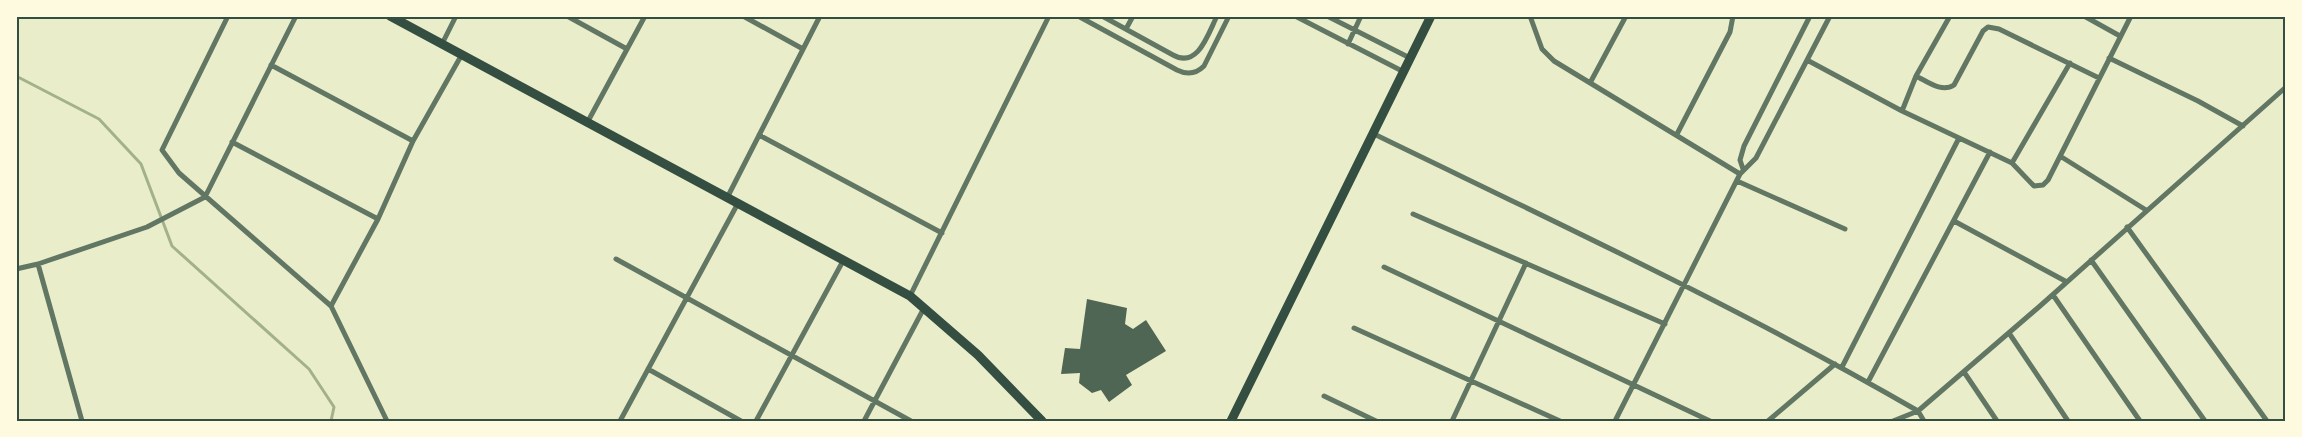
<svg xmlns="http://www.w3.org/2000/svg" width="2302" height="437" font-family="'Fira Sans Condensed',sans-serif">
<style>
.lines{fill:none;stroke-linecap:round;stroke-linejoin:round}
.stream{stroke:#a3b18a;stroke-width:3}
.building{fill:#4f6655}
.minor{stroke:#617663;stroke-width:5}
.secondary{stroke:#344e41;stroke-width:9}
.primary{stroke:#344e41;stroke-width:9}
.neatline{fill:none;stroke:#344e41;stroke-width:2}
</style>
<rect width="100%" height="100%" fill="#e9edc9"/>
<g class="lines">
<path class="stream" d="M 16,76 L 99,119 L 141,164 L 172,246 L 309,369 L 334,407 L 331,421"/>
</g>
<path class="building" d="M 1087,299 L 1127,308 L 1125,324 L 1133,329 L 1146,320 L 1166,351 L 1126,375 L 1132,385 L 1109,402 L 1101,390 L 1092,393 L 1079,383 L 1080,373 L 1061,374 L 1065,348 L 1080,349 Z"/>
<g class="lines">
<path class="minor" d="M 228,16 L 162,150 L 179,173 L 331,306 L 387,421
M 567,16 L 627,49
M 743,16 L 803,49
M 1078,16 L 1177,70 C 1187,75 1196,74 1204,66 L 1229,16
M 1102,16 L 1173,55 C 1198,69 1208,34 1217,16
M 1295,16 L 1404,72
M 1327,16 L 1410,58
M 1530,16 L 1542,49 L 1554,61 L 1740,174
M 2084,16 L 2120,36
M 1126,29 L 1133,16
M 442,44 L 456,16
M 1348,44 L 1361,16
M 2109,58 L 2198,101 L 2243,126
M 1807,60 L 1902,111 L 2012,163 L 2034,186 L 2043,185 L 2048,180 L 2131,16
M 271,65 L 413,141
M 1916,76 C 1928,82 1942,93 1954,85 L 1983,31 L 1988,27 L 1999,29 L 2099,78
M 1590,83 L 1626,16
M 1902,111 L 1916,76 L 1950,16
M 587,123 L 645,16
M 1374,134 C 1557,223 1742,309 1918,411 L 1924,421
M 1677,134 L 1730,32 L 1733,16
M 759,135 L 942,233
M 232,142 L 378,219
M 2060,156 L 2146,210
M 2012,163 L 2070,63
M 1743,169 L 1740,160 L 1744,146 L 1810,16
M 1737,181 L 1845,229
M 727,198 L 820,16
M 1413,214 L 1665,324
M 1954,221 L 2067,282
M 2127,227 L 2267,421
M 616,259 L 911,421
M 2091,260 L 2205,421
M 38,264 L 82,421
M 1384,267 L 1710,421
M 16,269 L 38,264 L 147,227 L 205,197 L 296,16
M 2053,295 L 2140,421
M 910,296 L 1049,16
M 331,306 L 378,219 L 413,141 L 461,56
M 1354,328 L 1560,421
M 2009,333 L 2068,421
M 1842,367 L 1959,138
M 648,369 L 741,421
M 1964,372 L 1997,421
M 1868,382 L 1990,152
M 1324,396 L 1376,421
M 620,421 L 737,205
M 756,421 L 843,261
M 864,421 L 924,308
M 1452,421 L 1526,263
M 1615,421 L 1740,174 L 1756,158 L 1830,16
M 1768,421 L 1835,364
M 1893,421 L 1918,411 L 2040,306 L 2286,87"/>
<path class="secondary" d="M 1231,421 L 1431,16"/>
<path class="primary" d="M 390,16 L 910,296 L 978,355 L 1042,421"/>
</g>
<rect width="2302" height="437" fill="none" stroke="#fefae0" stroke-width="35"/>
<rect x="18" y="18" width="2266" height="402" class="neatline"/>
</svg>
